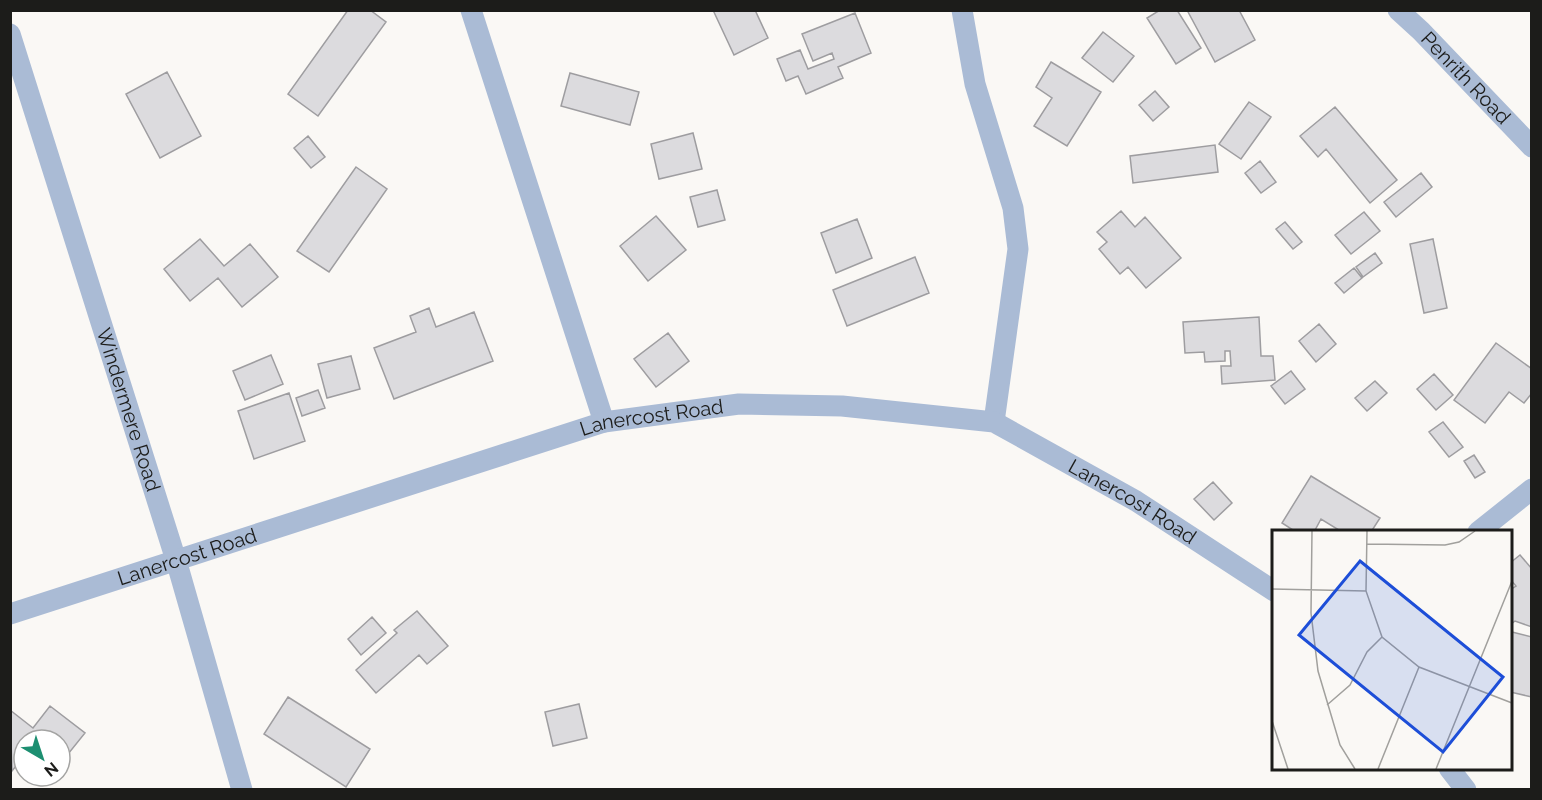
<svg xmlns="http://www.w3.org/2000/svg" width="1542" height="800" font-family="Raleway,sans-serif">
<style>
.building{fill:#dcdbde;stroke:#9e9da0;stroke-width:1.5}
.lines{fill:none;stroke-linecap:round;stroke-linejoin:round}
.street{stroke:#aabbd5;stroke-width:21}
.labels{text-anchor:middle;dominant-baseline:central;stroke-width:4.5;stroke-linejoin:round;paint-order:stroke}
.street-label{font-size:20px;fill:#1c1c1a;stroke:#fff}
.inset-road{fill:none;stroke:#a1a09d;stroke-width:1.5}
.view{fill:#1d4ed8;fill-opacity:0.15;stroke:#1d4ed8;stroke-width:3}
.inset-edge{fill:none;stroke:#1c1c1a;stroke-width:3}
</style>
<rect width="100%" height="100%" fill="#faf8f5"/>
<path class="building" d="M 348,10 L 370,10 L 386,22 L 318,116 L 288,94 Z
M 713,10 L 755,10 L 768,38 L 734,55 Z
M 1160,10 L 1177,10 L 1201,48 L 1176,64 L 1147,18 Z
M 1187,10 L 1239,10 L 1255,40 L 1215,62 Z
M 855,13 L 871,53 L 838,67 L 843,78 L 806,94 L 798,76 L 786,81 L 777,59 L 800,50 L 808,69 L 834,59 L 832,53 L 813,61 L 802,34 Z
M 1103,32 L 1134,56 L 1113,82 L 1082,58 Z
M 1051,62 L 1101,92 L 1067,146 L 1034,126 L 1052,98 L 1036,87 Z
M 167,72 L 201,136 L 160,158 L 126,94 Z
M 570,73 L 639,92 L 630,125 L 561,106 Z
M 1155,91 L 1169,107 L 1153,121 L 1139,105 Z
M 1249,102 L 1271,117 L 1241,159 L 1219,144 Z
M 1335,107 L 1397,180 L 1370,203 L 1326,149 L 1318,157 L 1300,136 Z
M 693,133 L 702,169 L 659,179 L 651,144 Z
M 308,136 L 325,157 L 311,168 L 294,148 Z
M 1215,145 L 1218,172 L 1133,183 L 1130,156 Z
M 1260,161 L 1276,182 L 1261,193 L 1245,173 Z
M 356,167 L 387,189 L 329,272 L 297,251 Z
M 1421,173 L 1432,187 L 1396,217 L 1384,202 Z
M 717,190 L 725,220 L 698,227 L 690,197 Z
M 1121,211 L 1135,227 L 1145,217 L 1181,258 L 1146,288 L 1128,267 L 1120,274 L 1099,249 L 1107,242 L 1097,232 Z
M 1364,212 L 1380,231 L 1351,254 L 1335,235 Z
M 656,216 L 686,250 L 648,281 L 620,246 Z
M 857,219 L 872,258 L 836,273 L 821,233 Z
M 1285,222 L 1302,242 L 1293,249 L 1276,229 Z
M 200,239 L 224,266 L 250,244 L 278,277 L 242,307 L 218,278 L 190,301 L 164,269 Z
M 1433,239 L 1447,308 L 1424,313 L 1410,244 Z
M 1375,253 L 1382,263 L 1363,277 L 1356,267 Z
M 915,257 L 929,293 L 847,326 L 833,290 Z
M 1354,268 L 1362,278 L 1344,293 L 1335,283 Z
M 429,308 L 436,327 L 474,312 L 493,361 L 394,399 L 374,348 L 416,332 L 410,316 Z
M 1259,317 L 1261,356 L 1273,356 L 1275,380 L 1222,384 L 1221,366 L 1231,366 L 1230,351 L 1225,351 L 1225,361 L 1205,362 L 1204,352 L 1185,353 L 1183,322 Z
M 1319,324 L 1336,344 L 1316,362 L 1299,341 Z
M 668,333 L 689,361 L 656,387 L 634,359 Z
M 1496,343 L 1532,369 L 1532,393 L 1524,403 L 1509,392 L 1485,423 L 1454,400 Z
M 271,355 L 283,384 L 245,400 L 233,371 Z
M 351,356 L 360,389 L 327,398 L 318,364 Z
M 1291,371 L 1305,389 L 1285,404 L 1271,386 Z
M 1434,374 L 1453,395 L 1436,410 L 1417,389 Z
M 1375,381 L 1387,393 L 1367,411 L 1355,398 Z
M 318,390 L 325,408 L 302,416 L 296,398 Z
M 289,393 L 305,441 L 254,459 L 238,411 Z
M 1443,422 L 1463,447 L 1449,457 L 1429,432 Z
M 1474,455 L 1485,472 L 1475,478 L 1464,461 Z
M 1311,476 L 1380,518 L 1371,532 L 1342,532 L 1321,519 L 1314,532 L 1296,532 L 1282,523 Z
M 1213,482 L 1232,503 L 1214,520 L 1194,499 Z
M 1520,555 L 1532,569 L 1532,627 L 1515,621 L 1510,625 L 1510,590 L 1516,586 L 1510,579 L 1510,563 Z
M 417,611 L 448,646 L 427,664 L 419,655 L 376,693 L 356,670 L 397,633 L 394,630 Z
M 372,617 L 386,633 L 361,655 L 348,639 Z
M 1512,632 L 1532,637 L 1532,697 L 1510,692 Z
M 288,697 L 370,749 L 346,787 L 264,734 Z
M 579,704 L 587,738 L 553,746 L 545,712 Z
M 50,706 L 85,733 L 60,764 L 60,740 L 24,740 L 24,756 L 12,771 L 10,710 L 33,728 Z"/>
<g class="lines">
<g class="street">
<path d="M 471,10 L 604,422"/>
<path d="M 962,10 L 975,84 L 1013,208 L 1018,249 L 994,422"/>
<path id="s1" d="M 1398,10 L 1421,31 L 1532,147"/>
<path id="s2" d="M 10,34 L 176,560 L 242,790"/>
<path d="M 1478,532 L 1532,489"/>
<path id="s3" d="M 10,614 L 604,422 L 739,404 L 842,406 L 994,422 L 1136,501 L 1274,591"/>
<path d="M 1449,768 L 1466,790"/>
</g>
</g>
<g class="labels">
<g class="street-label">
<text stroke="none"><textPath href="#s1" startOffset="96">Penrith Road</textPath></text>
<text stroke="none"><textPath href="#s2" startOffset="394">Windermere Road</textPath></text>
<text stroke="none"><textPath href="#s3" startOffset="672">Lanercost Road</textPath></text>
<text stroke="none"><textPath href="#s3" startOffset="1176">Lanercost Road</textPath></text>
<text stroke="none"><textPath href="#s3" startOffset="186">Lanercost Road</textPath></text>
</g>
</g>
<g transform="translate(1272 530)">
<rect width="240" height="240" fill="#faf8f5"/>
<path class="inset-road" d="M 40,1 L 39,83 L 46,141 L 68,215 L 83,239M 95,1 L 94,61 L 110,107 L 147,137 L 240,173M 95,14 L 173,15 L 187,12 L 203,1M 0,59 L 94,61M 55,175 L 78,155 L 95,122 L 110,107M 0,191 L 16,239M 106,239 L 147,137M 164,239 L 240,51"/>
<path class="view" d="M 88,31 L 231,147 L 171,222 L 27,105 Z"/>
<rect width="240" height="240" class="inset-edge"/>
</g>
<rect width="1542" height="800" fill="none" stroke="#1c1c1a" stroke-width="24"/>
<g transform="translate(42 758) rotate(141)"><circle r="28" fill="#ffffff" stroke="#a4a4a3" stroke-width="1.5"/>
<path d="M0-4.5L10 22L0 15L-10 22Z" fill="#1d8f71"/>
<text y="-9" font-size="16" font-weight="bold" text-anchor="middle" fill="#1c1c1a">N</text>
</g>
</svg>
